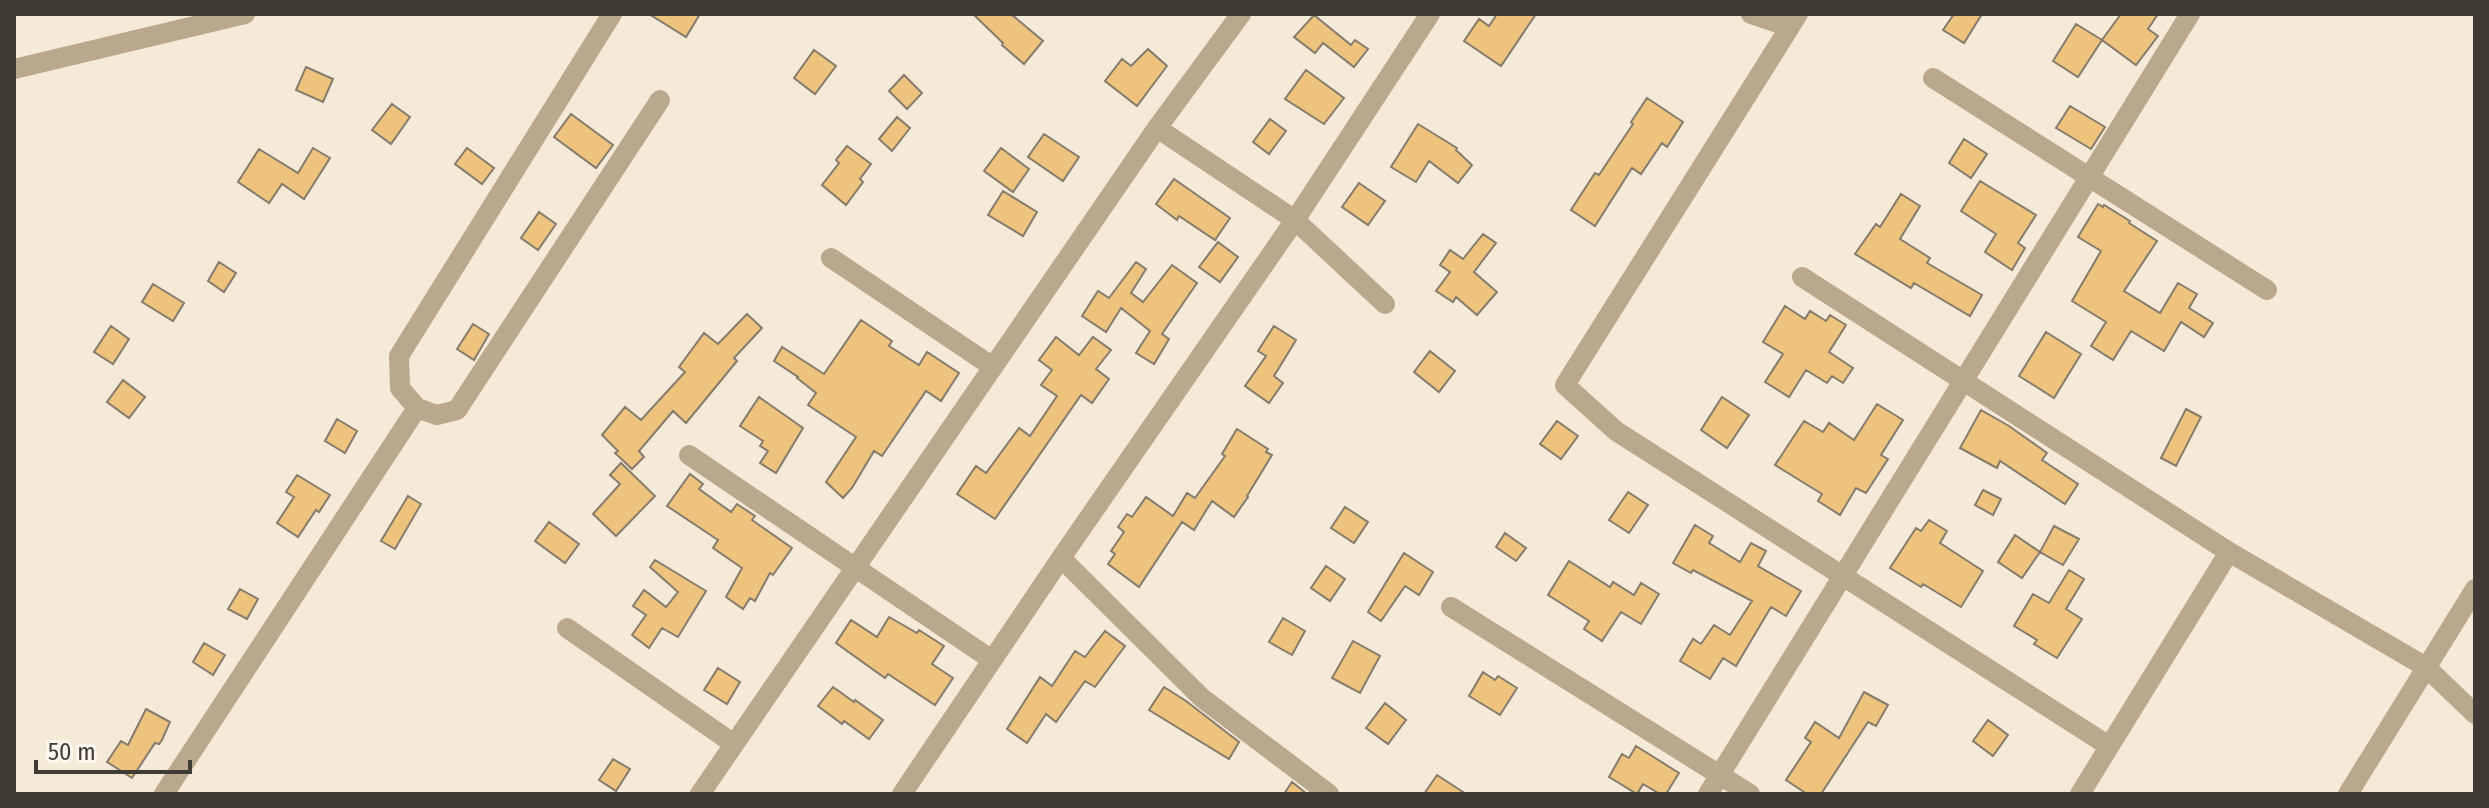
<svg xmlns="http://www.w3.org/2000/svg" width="2489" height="808" font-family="'Fira Sans Condensed',sans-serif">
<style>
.building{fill:#edc37e;stroke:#867c6c;stroke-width:2}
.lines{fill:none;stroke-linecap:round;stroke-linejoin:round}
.minor{stroke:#b9a88b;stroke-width:20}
.tertiary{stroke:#b9a88b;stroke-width:20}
</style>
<rect width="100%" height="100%" fill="#f5e9d8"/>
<path class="building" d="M 649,14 L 700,14 L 686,37 Z
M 973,14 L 1011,14 L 1043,41 L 1024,64 L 1002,45 L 1003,43 Z
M 1497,14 L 1536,14 L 1501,66 L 1464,41 L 1479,19 L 1489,26 Z
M 1954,14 L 1982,14 L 1964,43 L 1943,30 Z
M 2121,14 L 2158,14 L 2148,29 L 2158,36 L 2136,65 L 2102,40 Z
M 1314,15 L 1351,45 L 1355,40 L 1368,49 L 1354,67 L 1323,43 L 1315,53 L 1294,37 Z
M 2076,24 L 2102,40 L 2078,77 L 2053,61 Z
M 1148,49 L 1167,66 L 1137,106 L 1105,81 L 1122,59 L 1131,66 Z
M 814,50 L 836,66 L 815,94 L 794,78 Z
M 306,67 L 333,79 L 323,102 L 296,90 Z
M 1306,70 L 1344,98 L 1324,124 L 1285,99 Z
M 904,75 L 922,93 L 907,109 L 889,91 Z
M 1647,98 L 1683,122 L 1667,147 L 1662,143 L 1641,174 L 1632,168 L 1595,226 L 1571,210 L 1595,173 L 1599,175 L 1633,124 L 1631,122 Z
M 392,104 L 410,117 L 391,144 L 372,130 Z
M 2070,106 L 2105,127 L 2091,149 L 2056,128 Z
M 571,114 L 613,145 L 596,168 L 554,137 Z
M 897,117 L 910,128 L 892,151 L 879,139 Z
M 1270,119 L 1286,131 L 1269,154 L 1253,142 Z
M 1418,124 L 1457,148 L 1456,150 L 1472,165 L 1458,183 L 1429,161 L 1416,182 L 1391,167 Z
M 1044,134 L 1079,157 L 1063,181 L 1028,157 Z
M 1964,139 L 1987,154 L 1971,178 L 1949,163 Z
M 847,146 L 871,164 L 860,179 L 863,182 L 846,205 L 822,185 L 839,163 L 836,160 Z
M 313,148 L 330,158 L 304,199 L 282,184 L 269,203 L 238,182 L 259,149 L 298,173 Z
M 467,148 L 494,168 L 482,184 L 455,164 Z
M 1001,148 L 1029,169 L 1013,192 L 984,171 Z
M 1174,179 L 1230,218 L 1215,240 L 1179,216 L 1177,220 L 1156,204 Z
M 1980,181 L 2036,215 L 2018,243 L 2025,248 L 2012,270 L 1985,252 L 1996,234 L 1961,211 Z
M 1359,183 L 1385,201 L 1368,225 L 1342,207 Z
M 1003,191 L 1037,212 L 1023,236 L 988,215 Z
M 1901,194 L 1920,206 L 1900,239 L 1930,258 L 1927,263 L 1982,295 L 1970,316 L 1914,283 L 1911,288 L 1855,254 L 1876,224 L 1880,227 Z
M 2098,204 L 2103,207 L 2104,205 L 2130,221 L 2129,223 L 2157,241 L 2124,291 L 2160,313 L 2178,283 L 2197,294 L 2189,308 L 2213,323 L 2204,337 L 2181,322 L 2164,351 L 2131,331 L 2113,360 L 2091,346 L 2106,322 L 2072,301 L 2101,251 L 2078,237 Z
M 539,212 L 556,224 L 538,250 L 521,238 Z
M 1483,234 L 1496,243 L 1474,272 L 1497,292 L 1477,315 L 1456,297 L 1453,302 L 1436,291 L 1450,272 L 1440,265 L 1450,250 L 1463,259 Z
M 1218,242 L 1238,257 L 1220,282 L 1199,267 Z
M 219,262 L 236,273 L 224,292 L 208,281 Z
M 1136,262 L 1146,269 L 1131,293 L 1143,302 L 1172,265 L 1197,283 L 1162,334 L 1169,339 L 1154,364 L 1136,353 L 1150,331 L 1121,308 L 1106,332 L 1082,316 L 1098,291 L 1109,298 Z
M 153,284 L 184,303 L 173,321 L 142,302 Z
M 1785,306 L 1805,319 L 1810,311 L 1826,321 L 1830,315 L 1846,325 L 1829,352 L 1853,368 L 1843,383 L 1832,376 L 1827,383 L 1806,370 L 1789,397 L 1765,382 L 1783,354 L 1763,342 Z
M 747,314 L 762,328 L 734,358 L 737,361 L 686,423 L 673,411 L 639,451 L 644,457 L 632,469 L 615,453 L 618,451 L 602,435 L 625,407 L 641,420 L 685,372 L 679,367 L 704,333 L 718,344 Z
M 861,320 L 892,341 L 889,346 L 919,365 L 927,352 L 959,373 L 941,401 L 926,391 L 882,456 L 874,451 L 852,488 L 843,498 L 826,482 L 856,437 L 808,405 L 816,393 L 797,378 L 798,377 L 774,361 L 782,347 L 824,374 Z
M 473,324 L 489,334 L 474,360 L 457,349 Z
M 111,326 L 129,339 L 113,364 L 94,352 Z
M 1274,326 L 1296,340 L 1274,376 L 1283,383 L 1269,403 L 1245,386 L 1266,356 L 1258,351 Z
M 2046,332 L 2081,354 L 2054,398 L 2019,376 Z
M 1056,337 L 1079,355 L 1093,337 L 1111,350 L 1096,369 L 1109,379 L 1092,403 L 1081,395 L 995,519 L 957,494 L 976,466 L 986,473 L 1019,428 L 1030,436 L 1057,396 L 1041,385 L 1052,370 L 1039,360 Z
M 1430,351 L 1455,371 L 1439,392 L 1414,372 Z
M 123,380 L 145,397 L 129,418 L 107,402 Z
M 759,397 L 803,428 L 776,473 L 760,463 L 768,451 L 760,446 L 763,441 L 740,426 Z
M 1722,397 L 1749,415 L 1727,448 L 1701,430 Z
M 1877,404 L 1903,420 L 1881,455 L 1888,459 L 1866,493 L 1856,488 L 1840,515 L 1818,501 L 1822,494 L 1775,465 L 1804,421 L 1823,432 L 1829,423 L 1854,440 Z
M 2186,409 L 2201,417 L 2176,466 L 2161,458 Z
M 1981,410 L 2009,426 L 2047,453 L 2042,460 L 2078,484 L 2065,504 L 2000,461 L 1997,468 L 1960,448 Z
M 337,419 L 357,431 L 345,453 L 325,441 Z
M 1557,421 L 1578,436 L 1561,459 L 1540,444 Z
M 1237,429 L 1268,449 L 1266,452 L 1272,455 L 1247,496 L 1248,497 L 1234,517 L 1212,501 L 1194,530 L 1182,522 L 1139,587 L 1108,564 L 1115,554 L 1111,551 L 1124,532 L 1118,527 L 1127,514 L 1132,517 L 1146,497 L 1173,516 L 1187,493 L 1195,498 L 1225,456 L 1222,454 Z
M 621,463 L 655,496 L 616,536 L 593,514 L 620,484 L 610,475 Z
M 690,474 L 703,484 L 699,489 L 731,512 L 737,504 L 755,516 L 752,520 L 792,548 L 773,575 L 770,573 L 755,601 L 750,598 L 743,609 L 726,597 L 742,568 L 713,548 L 718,540 L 667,506 Z
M 297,475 L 330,495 L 319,512 L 316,510 L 298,537 L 277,523 L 294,497 L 286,492 Z
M 1983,490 L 2001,499 L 1993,515 L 1975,505 Z
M 1628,492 L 1648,505 L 1629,533 L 1609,520 Z
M 408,496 L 421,504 L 395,549 L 381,541 Z
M 1345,507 L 1368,522 L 1354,543 L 1331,528 Z
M 1929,520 L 1947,531 L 1940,543 L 1983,571 L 1961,607 L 1923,584 L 1921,587 L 1890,568 L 1916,528 L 1921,531 Z
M 549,522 L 579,544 L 565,563 L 535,541 Z
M 1695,525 L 1713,536 L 1709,543 L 1740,562 L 1751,543 L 1766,551 L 1758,566 L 1801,591 L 1786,616 L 1771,607 L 1736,666 L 1723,658 L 1710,679 L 1680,661 L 1693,639 L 1701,644 L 1714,625 L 1730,635 L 1752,601 L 1693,570 L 1691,573 L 1673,563 Z
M 2054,526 L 2079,539 L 2063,565 L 2040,552 Z
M 1505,533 L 1526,548 L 1516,561 L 1496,547 Z
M 2015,535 L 2040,552 L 2022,578 L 1998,562 Z
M 1404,553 L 1433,572 L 1419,595 L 1405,586 L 1381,621 L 1368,612 Z
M 655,560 L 706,591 L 678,637 L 662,628 L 649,648 L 632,635 L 646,615 L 633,606 L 644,590 L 666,607 L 678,592 L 650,567 Z
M 1569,561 L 1610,587 L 1613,582 L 1634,595 L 1641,583 L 1659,594 L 1641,624 L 1621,612 L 1602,641 L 1584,629 L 1589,621 L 1548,595 Z
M 1326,566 L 1345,579 L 1330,601 L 1311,588 Z
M 2069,570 L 2084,579 L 2066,609 L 2082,619 L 2057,658 L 2034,644 L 2037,640 L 2014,626 L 2033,594 L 2049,603 Z
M 240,589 L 258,599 L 247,619 L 228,609 Z
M 889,617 L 917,633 L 919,630 L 944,646 L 932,664 L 953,678 L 935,705 L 888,674 L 885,678 L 836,643 L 851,620 L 877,637 Z
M 1283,618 L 1305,631 L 1292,655 L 1269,642 Z
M 1105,631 L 1125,646 L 1095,687 L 1085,681 L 1056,722 L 1046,714 L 1027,743 L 1007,729 L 1040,677 L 1052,686 L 1075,651 L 1085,657 Z
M 1353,641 L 1380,656 L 1360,693 L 1332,678 Z
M 204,643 L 225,655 L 213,675 L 193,662 Z
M 718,668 L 740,682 L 727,704 L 704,690 Z
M 1483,672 L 1495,680 L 1498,676 L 1517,688 L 1500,715 L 1469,696 Z
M 833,687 L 854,702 L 855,700 L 883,720 L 869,739 L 844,721 L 842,724 L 818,706 Z
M 1164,687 L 1186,701 L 1239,742 L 1229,759 L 1149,710 Z
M 1864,692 L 1888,705 L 1876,726 L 1868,722 L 1821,794 L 1807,794 L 1786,780 L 1811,742 L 1805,738 L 1815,722 L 1839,738 Z
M 1385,703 L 1406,720 L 1388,744 L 1366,728 Z
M 146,709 L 170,722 L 162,740 L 159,744 L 155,743 L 132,778 L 107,762 L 121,741 L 128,745 Z
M 1988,720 L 2008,735 L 1993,756 L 1973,741 Z
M 1636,746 L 1679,773 L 1666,794 L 1660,794 L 1643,784 L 1637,794 L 1609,777 L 1622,754 L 1629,758 Z
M 613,759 L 630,769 L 616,791 L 599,780 Z
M 1437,775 L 1466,794 L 1424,794 Z
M 1292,782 L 1307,794 L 1284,794 Z"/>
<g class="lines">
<path class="minor" d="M 612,14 L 399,356 L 400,388 L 417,408 L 437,415 L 457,410 L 660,100
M 1751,14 L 1790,27
M 1798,14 L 1565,385 L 1616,431 L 2109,746
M 1933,78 L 2267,290
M 1157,128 L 1295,220 L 1385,304
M 831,258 L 993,367
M 1802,277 L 2229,552 L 2426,667 L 2475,714
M 689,455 L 992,660
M 1061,558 L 1202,698 L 1329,794
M 1451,607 L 1750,794
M 567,628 L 734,744
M 164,794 L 417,408
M 700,794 L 1157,128 L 1241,14
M 902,794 L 1061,558 L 1295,220 L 1430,14
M 2080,794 L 2229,552
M 2348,794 L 2475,589"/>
<path class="tertiary" d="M 14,69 L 245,14
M 1708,794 L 2190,14"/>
</g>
<rect width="2489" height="808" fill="none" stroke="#403b34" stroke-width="32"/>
<path d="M36 760v12h154v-12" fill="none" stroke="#403b34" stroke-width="4"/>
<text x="48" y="760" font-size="24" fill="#403b34" stroke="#fef7ed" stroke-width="6" paint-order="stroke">50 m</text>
</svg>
